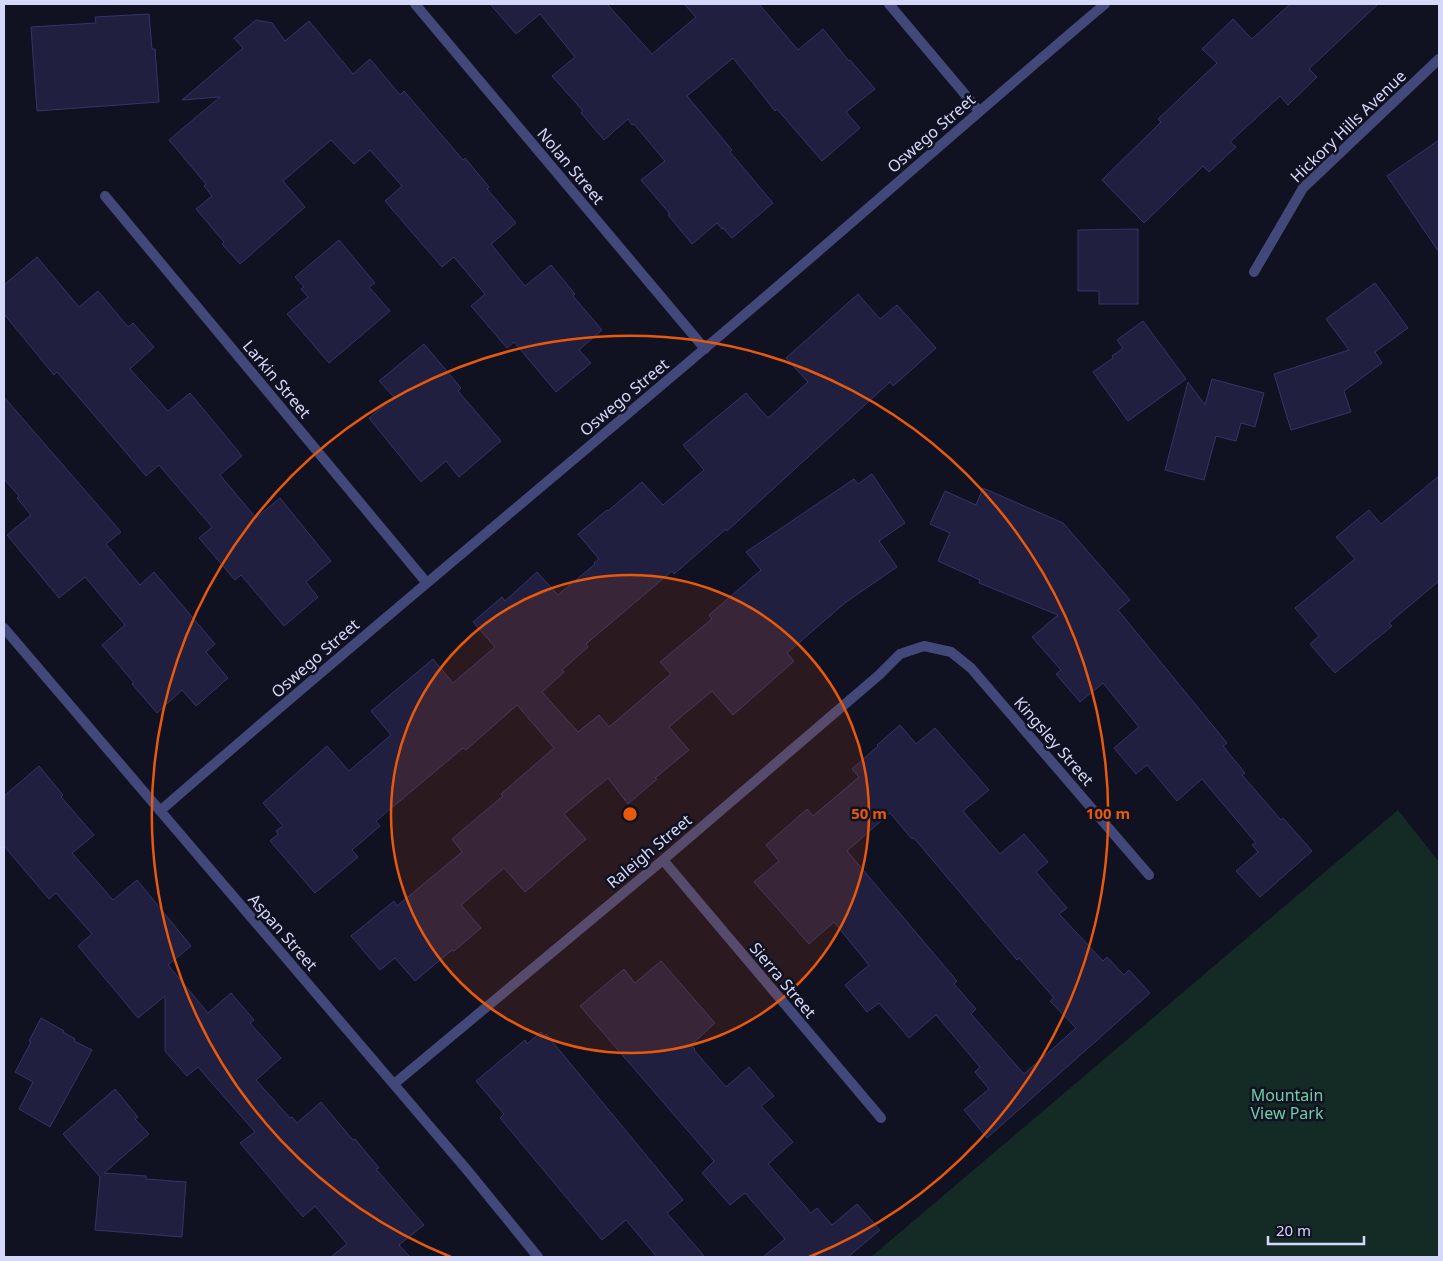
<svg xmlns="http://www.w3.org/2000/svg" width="1443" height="1261" font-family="'Noto Sans',sans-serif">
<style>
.green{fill:#142a25}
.building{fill:#201f3f;stroke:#353468;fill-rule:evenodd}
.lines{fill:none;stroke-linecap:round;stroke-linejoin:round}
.minor{stroke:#42497a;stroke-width:10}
.ring{fill:none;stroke:#e8590c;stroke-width:2.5}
.labels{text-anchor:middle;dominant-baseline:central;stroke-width:5;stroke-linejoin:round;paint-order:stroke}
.street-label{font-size:16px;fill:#d6d8f9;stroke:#101121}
.park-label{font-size:16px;fill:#6bd0a5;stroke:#101121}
.centre{fill:#e8590c;stroke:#101121;stroke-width:2.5}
.ring-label{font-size:15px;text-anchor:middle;font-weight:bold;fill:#e8590c;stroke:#101121;stroke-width:5;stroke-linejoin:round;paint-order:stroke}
</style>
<rect width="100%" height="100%" fill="#101121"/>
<path class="green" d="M 1398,810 L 1439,862 L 1439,1257 L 871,1257 Z"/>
<path class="building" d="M 490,4 L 607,4 L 652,54 L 696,17 L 684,4 L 759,4 L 798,50 L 823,29 L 849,61 L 850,60 L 875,89 L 846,112 L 860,128 L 822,161 L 777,109 L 775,111 L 733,58 L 687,96 L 732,150 L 730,152 L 773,203 L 732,238 L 723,228 L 722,229 L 717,223 L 692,244 L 668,215 L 670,214 L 641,180 L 665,161 L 634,124 L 632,125 L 628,119 L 604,140 L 581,113 L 583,111 L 552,76 L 575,57 L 540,14 L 516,34 Z
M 1290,4 L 1378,4 L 1309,69 L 1317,77 L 1288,105 L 1280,96 L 1230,142 L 1236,147 L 1209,172 L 1203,166 L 1144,223 L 1102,180 L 1161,122 L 1158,119 L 1217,63 L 1202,49 L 1233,19 L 1252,39 Z
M 149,14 L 152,49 L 155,49 L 159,102 L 37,111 L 31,27 L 96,23 L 95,17 Z
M 256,20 L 272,23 L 285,41 L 309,21 L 353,74 L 370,59 L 400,95 L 404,91 L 463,160 L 465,158 L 489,187 L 487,189 L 516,223 L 491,244 L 525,286 L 551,265 L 575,294 L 573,296 L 602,330 L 579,350 L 591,363 L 556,392 L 514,342 L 507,348 L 471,306 L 485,294 L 454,257 L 442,267 L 385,201 L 402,186 L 370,150 L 354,164 L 331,140 L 283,181 L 305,207 L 240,264 L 222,244 L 224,242 L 196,209 L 212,196 L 204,186 L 206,184 L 169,140 L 220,97 L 182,100 L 243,48 L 234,38 Z
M 1439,140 L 1439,252 L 1387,176 Z
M 1138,229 L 1138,304 L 1099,304 L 1099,291 L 1078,291 L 1078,230 Z
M 339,240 L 375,283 L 369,287 L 390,311 L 329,363 L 287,314 L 308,297 L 301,289 L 304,287 L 295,277 Z
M 37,257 L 79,307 L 98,291 L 128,327 L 133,323 L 154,347 L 130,369 L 168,411 L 190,393 L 214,422 L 242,456 L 220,475 L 256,518 L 280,498 L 331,561 L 306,582 L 318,597 L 284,626 L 241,575 L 235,580 L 199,538 L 212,527 L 159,465 L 146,476 L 94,415 L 57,372 L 54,375 L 4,314 L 4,285 Z
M 1375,283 L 1408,328 L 1375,352 L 1382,363 L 1344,391 L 1351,412 L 1291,430 L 1274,374 L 1349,350 L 1326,319 Z
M 858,294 L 880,319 L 897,305 L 936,348 L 893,386 L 890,382 L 727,531 L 726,529 L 674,574 L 672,571 L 586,644 L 588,647 L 562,670 L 564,672 L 542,692 L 578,732 L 599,715 L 609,727 L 671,674 L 660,662 L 712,619 L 709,615 L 761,570 L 746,552 L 854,479 L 858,484 L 872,474 L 905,523 L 879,541 L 897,567 L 846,602 L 787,653 L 794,661 L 733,715 L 712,691 L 669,727 L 689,750 L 655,778 L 657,779 L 628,804 L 608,778 L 564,814 L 586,839 L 525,892 L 504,868 L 461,905 L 481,928 L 454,951 L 452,950 L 415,981 L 395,958 L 380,970 L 351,936 L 394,901 L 397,906 L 462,852 L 452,839 L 503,796 L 501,794 L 554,748 L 517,705 L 466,750 L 463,748 L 376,821 L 380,826 L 352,850 L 358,857 L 315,893 L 270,841 L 278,834 L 276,831 L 283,826 L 263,803 L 327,746 L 349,771 L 391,735 L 371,711 L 433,659 L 453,683 L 495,647 L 473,622 L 502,597 L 505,601 L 537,572 L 558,595 L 595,564 L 594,563 L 599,559 L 578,534 L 607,510 L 608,511 L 642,482 L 663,505 L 704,470 L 683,445 L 746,393 L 768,418 L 808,382 L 786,358 Z
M 1143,321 L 1186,379 L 1128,421 L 1093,372 L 1113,358 L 1112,356 L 1123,348 L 1117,340 Z
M 424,344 L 461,388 L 458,391 L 501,441 L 459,477 L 446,461 L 421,482 L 369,418 L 394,397 L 379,381 Z
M 1212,379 L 1264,393 L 1255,427 L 1241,423 L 1236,441 L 1216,436 L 1204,480 L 1165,470 L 1188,382 L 1205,405 Z
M 4,397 L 121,532 L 106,544 L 140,585 L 154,572 L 215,644 L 206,652 L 228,678 L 196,706 L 182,690 L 157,713 L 132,684 L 134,683 L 102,645 L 125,625 L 101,596 L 85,577 L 59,598 L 7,535 L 31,515 L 17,498 L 19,496 L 4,479 Z
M 1439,476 L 1439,581 L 1389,623 L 1392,626 L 1335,673 L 1310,644 L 1319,636 L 1295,608 L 1355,559 L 1336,537 L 1369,510 L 1381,524 Z
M 983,488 L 1063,523 L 1130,600 L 1118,610 L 1227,743 L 1223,746 L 1245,773 L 1242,775 L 1281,820 L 1283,818 L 1312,851 L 1260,897 L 1236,871 L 1258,852 L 1252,845 L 1256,843 L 1202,779 L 1177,801 L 1147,765 L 1136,774 L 1114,748 L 1139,727 L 1103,683 L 1080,702 L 1056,674 L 1061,670 L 1032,637 L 1058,615 L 979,583 L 980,580 L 938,561 L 950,533 L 930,524 L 945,491 L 976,505 Z
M 900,725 L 916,744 L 935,728 L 989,790 L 963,811 L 1000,854 L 1024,834 L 1048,862 L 1036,872 L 1067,908 L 1059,914 L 1103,961 L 1107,957 L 1124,975 L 1129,970 L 1150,993 L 987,1138 L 964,1110 L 989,1089 L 975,1072 L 980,1067 L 936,1015 L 909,1038 L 879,1003 L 867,1012 L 845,985 L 869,965 L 834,922 L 809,944 L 754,882 L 779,861 L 766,845 L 807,809 L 813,816 L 859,777 L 852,769 L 878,746 L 877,745 ZM 890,813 L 912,839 L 914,838 L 1017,960 L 1019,958 L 1054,998 L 1050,1001 L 1076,1028 L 1024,1074 L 971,1014 L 976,1009 L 954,984 L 957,981 L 847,851 Z
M 39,766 L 63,795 L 61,797 L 94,835 L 72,853 L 113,900 L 137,880 L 191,946 L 168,965 L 208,1013 L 231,993 L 254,1020 L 250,1023 L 281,1058 L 256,1080 L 290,1118 L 292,1117 L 297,1123 L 321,1102 L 353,1140 L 355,1139 L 379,1168 L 376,1169 L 424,1225 L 399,1245 L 410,1257 L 331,1257 L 347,1244 L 315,1206 L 303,1217 L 240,1143 L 255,1132 L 198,1067 L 187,1076 L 165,1051 L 165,996 L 138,1018 L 78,946 L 92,934 L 56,893 L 49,899 L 4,846 L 4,796 Z
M 661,961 L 715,1023 L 691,1045 L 695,1049 L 694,1050 L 726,1087 L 749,1067 L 774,1096 L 761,1106 L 793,1142 L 768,1164 L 811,1213 L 817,1208 L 832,1225 L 857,1204 L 880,1230 L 848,1257 L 763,1257 L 785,1239 L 745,1193 L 730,1205 L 702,1173 L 714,1161 L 580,1006 L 624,969 L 635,983 Z
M 41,1018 L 64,1031 L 63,1032 L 75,1039 L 74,1041 L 92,1050 L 50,1127 L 19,1109 L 33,1082 L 15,1072 L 31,1042 L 29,1041 Z
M 541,1032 L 544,1036 L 546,1034 L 683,1200 L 667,1213 L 705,1257 L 657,1257 L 626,1220 L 602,1240 L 500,1118 L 504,1114 L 476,1081 L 525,1040 L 527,1044 Z
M 115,1089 L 138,1117 L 135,1119 L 149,1134 L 104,1173 L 146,1176 L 146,1179 L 186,1182 L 182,1237 L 95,1230 L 100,1177 L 63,1134 Z"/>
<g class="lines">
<path class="minor" d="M 415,4 L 705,349
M 889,4 L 979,111
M 105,196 L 426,582
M 1254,272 L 1303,188 L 1439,59
M 4,628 L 467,1170 L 538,1257
M 160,811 C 339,655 522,504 703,350 C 838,236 970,118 1105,4
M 663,860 L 881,1118
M 394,1084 L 663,860 L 879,675 L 900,654 L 924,646 L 951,652 L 971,668 L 1149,875"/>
</g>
<circle cx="630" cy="814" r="239" fill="#e8590c" fill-opacity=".12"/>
<g class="ring">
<circle cx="630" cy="814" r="239"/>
<path d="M451 1257A478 478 0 1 1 809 1257"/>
</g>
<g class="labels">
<g class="street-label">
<text transform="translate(1348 126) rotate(-44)">Hickory Hills Avenue</text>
<text transform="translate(931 133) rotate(-41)">Oswego Street</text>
<text transform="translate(571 166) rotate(50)">Nolan Street</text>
<text transform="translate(277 379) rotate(50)">Larkin Street</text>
<text transform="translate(624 397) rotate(-40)">Oswego Street</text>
<text transform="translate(315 658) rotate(-41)">Oswego Street</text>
<text transform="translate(1054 741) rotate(49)">Kingsley Street</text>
<text transform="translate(649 851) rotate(-40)">Raleigh Street</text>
<text transform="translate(283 932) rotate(49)">Aspan Street</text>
<text transform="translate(783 980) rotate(50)">Sierra Street</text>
</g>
<g class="park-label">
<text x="1287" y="1095">Mountain<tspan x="1287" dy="18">View Park</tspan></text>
</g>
</g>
<circle cx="630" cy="814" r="8" class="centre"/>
<g class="ring-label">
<text x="869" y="819">50 m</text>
<text x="1108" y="819">100 m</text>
</g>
<rect width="1443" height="1261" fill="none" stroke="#d6d8f9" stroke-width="10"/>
<path d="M1268 1236v8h96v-8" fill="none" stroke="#d6d8f9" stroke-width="2.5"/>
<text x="1276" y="1236" font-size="15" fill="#d6d8f9" stroke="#101121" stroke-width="4" paint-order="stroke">20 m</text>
</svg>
